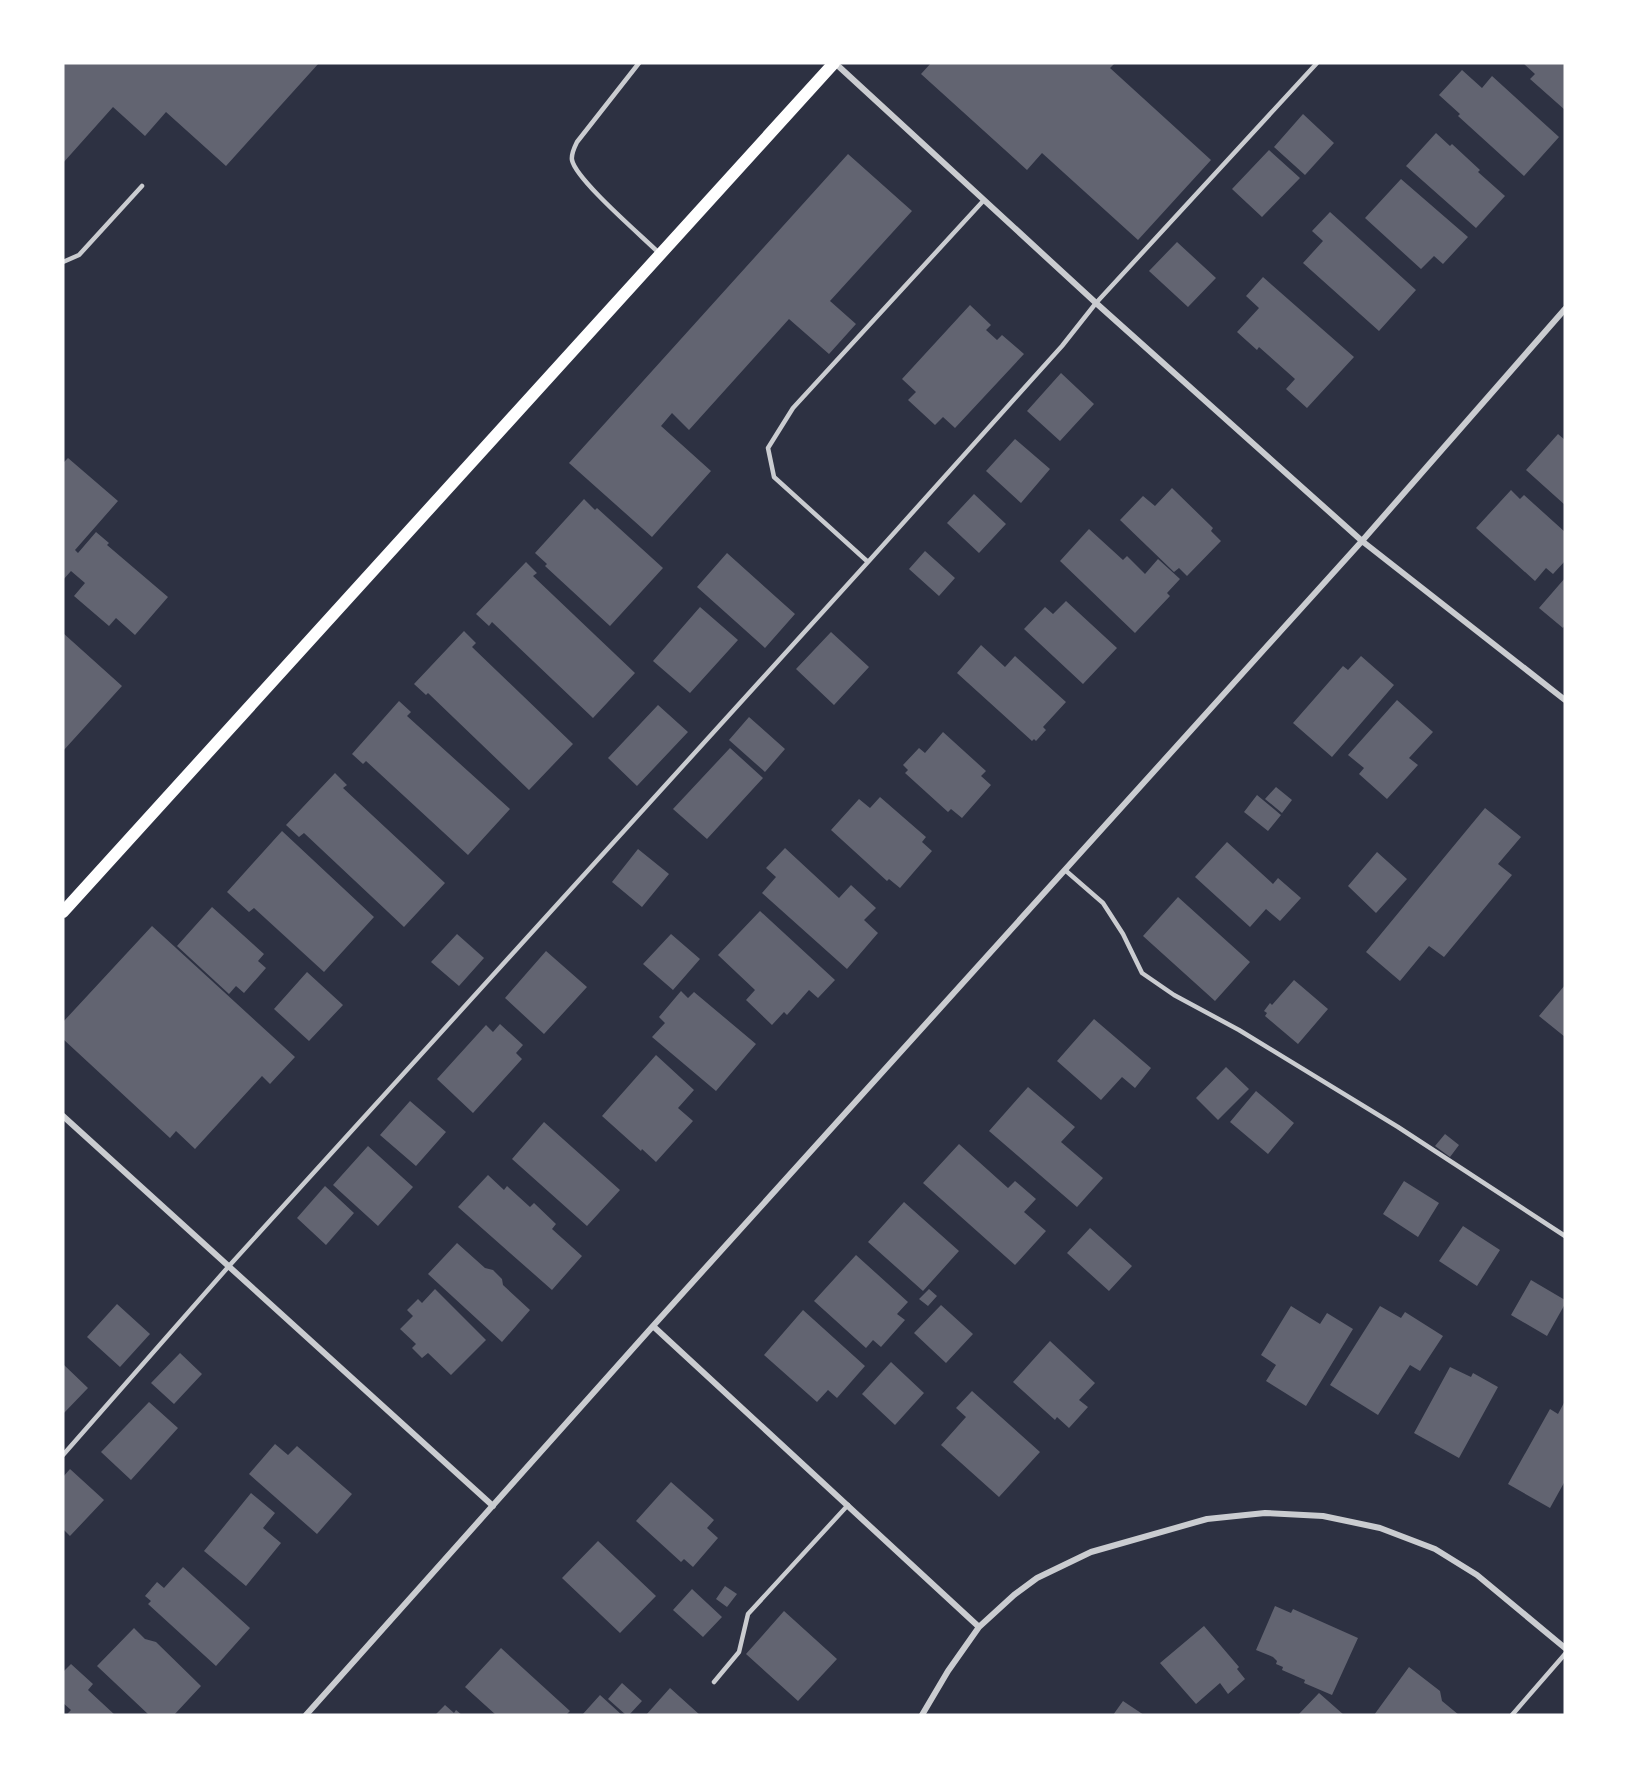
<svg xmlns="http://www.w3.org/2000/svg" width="1628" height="1778" font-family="'Source Sans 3',sans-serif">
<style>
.building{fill:#626471}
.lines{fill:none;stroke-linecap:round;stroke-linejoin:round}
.service{stroke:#caccd0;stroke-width:4.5}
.minor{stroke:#caccd0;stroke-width:6}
.secondary{stroke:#fff;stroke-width:12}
</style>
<rect width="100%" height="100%" fill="#2d3142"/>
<path class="building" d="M 63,63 L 319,63 L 226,166 L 166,112 L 145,136 L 113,107 L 63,163 Z
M 931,63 L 1115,63 L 1110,68 L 1211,160 L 1138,240 L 1042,153 L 1027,170 L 921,74 Z
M 1523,63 L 1565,63 L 1565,110 L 1530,79 L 1535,74 Z
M 1462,70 L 1482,88 L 1492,76 L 1559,137 L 1524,176 L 1458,116 L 1460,114 L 1439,95 Z
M 1303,114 L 1334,143 L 1305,175 L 1274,147 Z
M 1436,133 L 1450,146 L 1452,144 L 1480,170 L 1478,172 L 1505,196 L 1476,228 L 1406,166 Z
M 1269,150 L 1300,178 L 1262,217 L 1232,189 Z
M 848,154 L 912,211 L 830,301 L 856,324 L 829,354 L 789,319 L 689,430 L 672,413 L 661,426 L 711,471 L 652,537 L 569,463 Z
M 1401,179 L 1468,237 L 1443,264 L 1434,256 L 1421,269 L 1365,218 Z
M 1330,212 L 1416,290 L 1379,331 L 1303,263 L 1323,241 L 1312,231 Z
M 1177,242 L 1216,278 L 1188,307 L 1149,271 Z
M 1263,277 L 1354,357 L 1307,408 L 1286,389 L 1295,379 L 1259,347 L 1257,350 L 1237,332 L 1259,308 L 1246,296 Z
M 970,305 L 991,325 L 986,330 L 997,340 L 1002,335 L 1024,354 L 955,428 L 943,417 L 935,425 L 908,400 L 916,392 L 902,379 Z
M 1061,373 L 1094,404 L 1060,441 L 1027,411 Z
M 1558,434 L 1565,440 L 1565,505 L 1526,470 Z
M 1015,439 L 1050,469 L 1021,503 L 986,471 Z
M 68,458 L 118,501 L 75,550 L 78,553 L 96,532 L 109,543 L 107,545 L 168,597 L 135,635 L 116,618 L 109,626 L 74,596 L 85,583 L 71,571 L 63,580 L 63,463 Z
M 1172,488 L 1213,528 L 1211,531 L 1221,541 L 1187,576 L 1179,568 L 1174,572 L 1120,520 L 1143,496 L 1155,506 Z
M 1511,490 L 1520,499 L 1524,495 L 1565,532 L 1565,561 L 1553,574 L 1546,568 L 1535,581 L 1476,528 Z
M 974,494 L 1006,524 L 979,553 L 947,523 Z
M 584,499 L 595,510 L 597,508 L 663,568 L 610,626 L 545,566 L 547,564 L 535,553 Z
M 1089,529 L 1123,560 L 1127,556 L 1145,574 L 1158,559 L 1180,579 L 1167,593 L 1170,596 L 1135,633 L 1060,561 Z
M 925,551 L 955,578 L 939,596 L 909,569 Z
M 727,553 L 795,614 L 765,648 L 697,587 Z
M 526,562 L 537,573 L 533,576 L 635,673 L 593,718 L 492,622 L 489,626 L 476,614 Z
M 1565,578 L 1565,625 L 1563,628 L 1539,608 Z
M 1066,601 L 1117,648 L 1083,684 L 1024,629 L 1045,607 L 1053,614 Z
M 700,607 L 738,640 L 690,693 L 653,661 Z
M 464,631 L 476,643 L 472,647 L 573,744 L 529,790 L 428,693 L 426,695 L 414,684 Z
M 831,632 L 869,667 L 834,705 L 796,669 Z
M 63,633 L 122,686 L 63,751 Z
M 981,645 L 1005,667 L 1015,656 L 1066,702 L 1043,727 L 1046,730 L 1036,741 L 1034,739 L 1032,741 L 957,673 Z
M 1361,656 L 1394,685 L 1332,757 L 1293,723 L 1343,666 L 1348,670 Z
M 1397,700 L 1433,732 L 1409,758 L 1418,765 L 1387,799 L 1359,774 L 1364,768 L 1348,755 Z
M 399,701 L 411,712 L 407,716 L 510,809 L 468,855 L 366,761 L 363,764 L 352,754 Z
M 658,705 L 688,732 L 637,786 L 608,758 Z
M 749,717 L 785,749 L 765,772 L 729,740 Z
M 943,732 L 986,771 L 981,776 L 991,785 L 962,818 L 951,809 L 948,812 L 905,773 L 908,770 L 903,765 L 919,748 L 925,753 Z
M 730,748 L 763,778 L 707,839 L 673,809 Z
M 335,773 L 347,785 L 343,788 L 445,883 L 404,927 L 304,833 L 299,837 L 286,825 Z
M 1276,787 L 1292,800 L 1282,813 L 1265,799 Z
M 1257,795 L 1281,815 L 1268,831 L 1244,812 Z
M 880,797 L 926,837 L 922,842 L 932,851 L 900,888 L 889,879 L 887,881 L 831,830 L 859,799 L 870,808 Z
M 1485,808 L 1521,837 L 1498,864 L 1512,875 L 1444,957 L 1429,946 L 1400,981 L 1366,952 Z
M 282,831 L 374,917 L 324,972 L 254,908 L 249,912 L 227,892 Z
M 1227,842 L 1273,884 L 1278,878 L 1301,898 L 1280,921 L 1266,909 L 1250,927 L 1195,877 Z
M 785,848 L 839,898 L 851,885 L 876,908 L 864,920 L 878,933 L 847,969 L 762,893 L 776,877 L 766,868 Z
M 638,849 L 669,874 L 642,907 L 612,882 Z
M 1377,852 L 1407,879 L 1376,913 L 1348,886 Z
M 1178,897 L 1250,962 L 1215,1001 L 1143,936 Z
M 212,907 L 264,954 L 258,961 L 266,968 L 244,993 L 236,986 L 229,994 L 177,946 Z
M 760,911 L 835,980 L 818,998 L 809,990 L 787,1015 L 784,1012 L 772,1025 L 746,1000 L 755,990 L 718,955 Z
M 152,926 L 295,1057 L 270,1084 L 262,1076 L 195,1149 L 176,1131 L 170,1138 L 63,1039 L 63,1022 Z
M 457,934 L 484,958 L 459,986 L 431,962 Z
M 671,934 L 700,959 L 673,990 L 643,964 Z
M 546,951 L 587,987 L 544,1034 L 505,998 Z
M 307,972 L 343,1005 L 309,1041 L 274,1009 Z
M 1294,980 L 1328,1009 L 1298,1044 L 1265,1016 L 1267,1013 L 1264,1011 L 1270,1003 L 1272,1005 Z
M 1565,985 L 1565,1037 L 1539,1016 Z
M 681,991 L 688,998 L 694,992 L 756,1044 L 716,1091 L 652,1037 L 665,1023 L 659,1017 Z
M 1094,1019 L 1151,1068 L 1135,1088 L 1122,1077 L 1101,1100 L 1057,1061 Z
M 500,1024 L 523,1045 L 516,1053 L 522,1059 L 473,1113 L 437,1079 L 486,1025 L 493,1032 Z
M 656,1055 L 694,1090 L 678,1108 L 693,1121 L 656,1162 L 642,1149 L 641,1151 L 602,1116 Z
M 1226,1067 L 1249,1089 L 1218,1120 L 1196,1098 Z
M 1028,1087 L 1075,1127 L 1061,1142 L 1103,1178 L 1077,1207 L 989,1131 Z
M 1256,1091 L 1294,1123 L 1268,1154 L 1230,1122 Z
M 410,1101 L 446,1132 L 416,1166 L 380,1135 Z
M 544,1122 L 620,1190 L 587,1226 L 512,1159 Z
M 1445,1134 L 1459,1145 L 1450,1157 L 1435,1146 Z
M 959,1144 L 1008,1188 L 1015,1181 L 1036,1199 L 1024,1212 L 1046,1231 L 1015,1265 L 923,1183 Z
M 368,1146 L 413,1187 L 378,1226 L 333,1185 Z
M 488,1175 L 504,1190 L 507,1186 L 530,1207 L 534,1203 L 556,1224 L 552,1229 L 582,1256 L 552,1290 L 458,1207 Z
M 1404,1181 L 1439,1203 L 1418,1237 L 1383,1214 Z
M 325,1186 L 354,1213 L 326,1245 L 297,1218 Z
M 904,1202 L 959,1251 L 923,1291 L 868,1242 Z
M 1463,1226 L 1500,1250 L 1477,1286 L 1439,1261 Z
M 1090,1228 L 1132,1266 L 1109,1291 L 1067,1253 Z
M 457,1243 L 485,1268 L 493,1270 L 502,1279 L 503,1285 L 530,1310 L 502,1342 L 428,1274 Z
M 856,1255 L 908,1302 L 897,1314 L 905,1320 L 881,1347 L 873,1340 L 866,1348 L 814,1301 Z
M 1531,1280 L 1565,1300 L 1565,1304 L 1547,1336 L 1511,1315 Z
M 435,1289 L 486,1340 L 451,1375 L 428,1353 L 422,1358 L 412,1348 L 416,1344 L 400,1329 L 413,1316 L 407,1310 L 418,1299 L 422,1303 Z
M 929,1289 L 937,1296 L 928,1306 L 919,1299 Z
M 117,1304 L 150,1334 L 120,1367 L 87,1337 Z
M 941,1305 L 973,1334 L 946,1363 L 914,1333 Z
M 1291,1306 L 1320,1324 L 1327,1313 L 1353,1329 L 1306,1406 L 1266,1381 L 1276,1365 L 1261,1355 Z
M 1380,1306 L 1401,1318 L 1405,1312 L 1443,1336 L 1420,1371 L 1410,1365 L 1378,1415 L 1330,1385 Z
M 803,1310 L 865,1366 L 837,1398 L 828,1390 L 817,1402 L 764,1355 Z
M 1050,1341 L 1095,1383 L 1079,1400 L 1088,1407 L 1069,1428 L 1057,1417 L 1055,1420 L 1013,1382 Z
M 180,1353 L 202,1374 L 174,1404 L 151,1383 Z
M 891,1362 L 924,1393 L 895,1425 L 862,1394 Z
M 63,1364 L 88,1388 L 63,1414 Z
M 1450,1367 L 1471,1377 L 1473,1373 L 1498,1387 L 1459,1458 L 1414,1433 Z
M 972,1391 L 1040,1452 L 999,1497 L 941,1445 L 966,1417 L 956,1408 Z
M 1565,1401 L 1565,1481 L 1550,1508 L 1508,1484 L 1550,1409 L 1558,1414 Z
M 149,1402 L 178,1428 L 131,1480 L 101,1452 Z
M 275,1444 L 288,1455 L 297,1446 L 352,1494 L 317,1534 L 249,1474 Z
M 70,1469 L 104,1500 L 70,1536 L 63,1529 L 63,1477 Z
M 671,1482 L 714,1520 L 707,1528 L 718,1538 L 693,1567 L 684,1559 L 681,1562 L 636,1521 Z
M 251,1493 L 275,1513 L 263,1528 L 281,1543 L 246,1586 L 204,1551 Z
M 598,1541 L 656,1596 L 620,1633 L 562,1578 Z
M 183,1567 L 250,1628 L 216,1666 L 148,1604 L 151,1601 L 145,1596 L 157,1582 L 164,1588 Z
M 725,1586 L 737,1594 L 727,1607 L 716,1599 Z
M 692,1589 L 722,1617 L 703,1637 L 673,1610 Z
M 1275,1606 L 1291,1613 L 1293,1609 L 1358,1638 L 1332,1695 L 1304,1683 L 1305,1680 L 1282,1670 L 1283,1667 L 1276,1664 L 1277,1661 L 1273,1657 L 1256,1650 Z
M 784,1611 L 837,1659 L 798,1701 L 746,1654 Z
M 1204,1626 L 1239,1667 L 1237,1669 L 1245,1679 L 1228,1694 L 1220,1683 L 1196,1704 L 1160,1663 Z
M 134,1628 L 145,1639 L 156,1642 L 201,1686 L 174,1715 L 149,1715 L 97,1666 Z
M 501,1648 L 570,1711 L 566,1715 L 496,1715 L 465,1687 Z
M 71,1664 L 93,1684 L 88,1690 L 115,1715 L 66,1715 L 71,1710 L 63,1703 L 63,1672 Z
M 1409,1667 L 1440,1691 L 1442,1701 L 1459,1715 L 1374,1715 Z
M 622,1683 L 642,1701 L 629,1715 L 626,1715 L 608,1699 Z
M 670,1688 L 700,1715 L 646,1715 Z
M 1319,1693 L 1344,1715 L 1298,1715 Z
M 600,1695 L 622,1715 L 582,1715 Z
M 1123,1701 L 1144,1715 L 1113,1715 Z
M 445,1705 L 454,1713 L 456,1710 L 462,1715 L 435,1715 Z"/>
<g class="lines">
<path class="service" d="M 639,63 L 577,142 C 574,148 571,154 572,160 C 576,180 643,237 660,254
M 63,262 L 79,255 L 142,186
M 868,562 L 774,477 L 768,448 L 793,408 L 984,200
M 1065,870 L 1103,903 L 1123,934 L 1142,973 L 1174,995 L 1239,1030 L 1398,1127 L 1565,1236
M 63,1455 L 229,1266 L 868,562 L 1062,346 L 1096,303 L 1317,63
M 714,1682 L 739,1652 L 748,1614 L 848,1505
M 1512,1715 L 1565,1654"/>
<path class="minor" d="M 835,63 L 1096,303 L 1362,541 L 1565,700
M 63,1116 L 493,1506
M 653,1326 L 979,1627
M 306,1715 L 653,1326 L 1362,541 L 1565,309
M 922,1715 L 948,1671 L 979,1627 L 1014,1595 L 1037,1578 L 1091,1552 L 1207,1519 L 1265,1513 L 1323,1516 L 1380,1528 L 1435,1549 L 1477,1575 L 1565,1648"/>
<path class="secondary" d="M 63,912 L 834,63"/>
</g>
<rect width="1628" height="1778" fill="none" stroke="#ffffff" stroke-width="129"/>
</svg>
